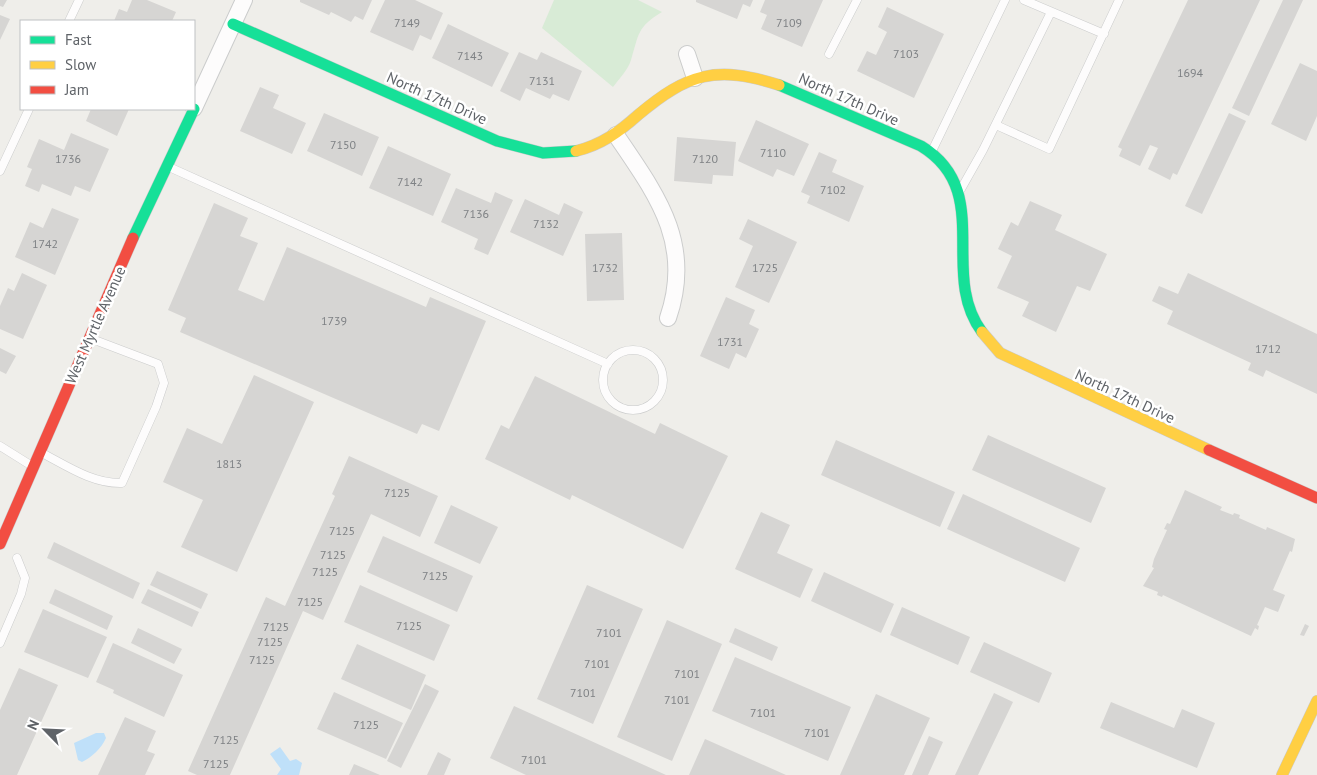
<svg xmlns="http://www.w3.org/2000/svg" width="1317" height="775" font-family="'PT Sans',sans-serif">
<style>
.green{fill:#d8ebd6}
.water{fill:#bfe0f9}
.building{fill:#d6d5d3}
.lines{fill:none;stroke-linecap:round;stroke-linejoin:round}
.lane-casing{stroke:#cbcccc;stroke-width:9}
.street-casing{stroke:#cbcccc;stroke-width:18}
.fast-casing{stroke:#cacacb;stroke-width:12}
.slow-casing{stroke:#cacacb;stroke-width:12}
.jam-casing{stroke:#cacacb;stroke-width:12}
.lane{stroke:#fdfcfc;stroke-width:8}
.street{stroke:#fdfcfc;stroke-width:16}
.fast{stroke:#16e098;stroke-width:11}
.slow{stroke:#ffcf43;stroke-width:11}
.jam{stroke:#f24e42;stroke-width:11}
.labels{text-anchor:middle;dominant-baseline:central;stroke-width:5;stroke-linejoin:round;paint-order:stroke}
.number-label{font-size:12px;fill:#7e8184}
.street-label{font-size:15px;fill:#5f6368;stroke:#fff}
</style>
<rect width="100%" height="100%" fill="#efeeea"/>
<path class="green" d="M 554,0 L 638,0 L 662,12 C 637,27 639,34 631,60 C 628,70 619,79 613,87 L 542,28 Z"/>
<path class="water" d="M 96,733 L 104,733 L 106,738 C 101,749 92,757 82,762 L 78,760 L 74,743 Z
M 280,747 L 290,761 L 296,759 L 302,763 L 299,775 L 277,775 L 281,769 L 270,754 Z"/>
<path class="building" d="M 0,0 L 7,0 L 3,7 L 0,6 Z
M 132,0 L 147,0 L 176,12 L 172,21 L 114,21 L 119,9 L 127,12 Z
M 300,0 L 372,0 L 363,20 L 355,16 L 351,22 L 331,12 L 329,15 L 300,2 Z
M 385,0 L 415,0 L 443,13 L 431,40 L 420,35 L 413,51 L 370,32 Z
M 696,0 L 753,0 L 750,7 L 743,4 L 737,19 L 696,2 Z
M 765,0 L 823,0 L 802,47 L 761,29 L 767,15 L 760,12 Z
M 1188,0 L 1260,0 L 1177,175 L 1173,173 L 1170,180 L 1148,169 L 1158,148 L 1150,145 L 1140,166 L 1119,156 L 1122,149 L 1118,147 Z
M 1283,0 L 1303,0 L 1249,116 L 1232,108 Z
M 887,7 L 944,34 L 914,98 L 857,71 L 867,51 L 876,55 L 887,32 L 878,27 Z
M 0,15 L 10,19 L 0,40 Z
M 448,24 L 509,53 L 492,87 L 432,58 Z
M 519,52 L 537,60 L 541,52 L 582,71 L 569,101 L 553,94 L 550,99 L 526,88 L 520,101 L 500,91 Z
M 1300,63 L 1317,71 L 1317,116 L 1306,141 L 1271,124 Z
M 260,87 L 279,95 L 273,108 L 306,123 L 292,154 L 240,131 Z
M 91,109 L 129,109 L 117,136 L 86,121 Z
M 324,113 L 379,137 L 362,176 L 307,151 Z
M 1229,113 L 1246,121 L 1202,214 L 1185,206 Z
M 756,120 L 809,144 L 794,176 L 777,169 L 773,177 L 738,161 Z
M 71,133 L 109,149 L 90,192 L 75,186 L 71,196 L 42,184 L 39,192 L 25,186 L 32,169 L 27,167 L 39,139 L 64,150 Z
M 677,137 L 736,142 L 733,176 L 713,175 L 712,184 L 674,181 Z
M 388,146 L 451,174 L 433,216 L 369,188 Z
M 819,152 L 837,160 L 832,172 L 864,186 L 849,222 L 807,203 L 810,196 L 801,192 Z
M 456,188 L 491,203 L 495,192 L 513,200 L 488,255 L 474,249 L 478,239 L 441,222 Z
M 525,199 L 559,215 L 564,203 L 583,212 L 563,256 L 510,232 Z
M 1030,201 L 1062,215 L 1055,230 L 1107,254 L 1090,291 L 1077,286 L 1056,332 L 1022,316 L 1029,302 L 997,288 L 1012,256 L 998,249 L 1011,222 L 1018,226 Z
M 214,203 L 248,218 L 240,236 L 258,243 L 238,290 L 264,301 L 287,247 L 426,307 L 430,297 L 486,321 L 439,431 L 422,424 L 417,434 L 180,332 L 186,318 L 168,310 Z
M 52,208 L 79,219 L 55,275 L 15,257 L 30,222 L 43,228 Z
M 748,219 L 797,242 L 769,303 L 735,287 L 753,246 L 739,239 Z
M 622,233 L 624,300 L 587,301 L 585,234 Z
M 22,273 L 47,285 L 23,339 L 0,329 L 0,306 L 8,288 L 14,291 Z
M 1188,273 L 1317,334 L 1317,394 L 1266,370 L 1263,377 L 1248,370 L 1251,363 L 1167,324 L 1173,311 L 1152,301 L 1159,286 L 1178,294 Z
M 726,297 L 755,310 L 749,324 L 759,329 L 746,358 L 736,353 L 729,369 L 700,356 Z
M 0,348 L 16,356 L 6,374 L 0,371 Z
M 254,375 L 314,402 L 237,572 L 181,547 L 203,500 L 163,482 L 187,428 L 222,444 Z
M 535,376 L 655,434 L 660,423 L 728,456 L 683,549 L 572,495 L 570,500 L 485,459 L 501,425 L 509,429 Z
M 988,435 L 1106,488 L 1091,523 L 972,470 Z
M 836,440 L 955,492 L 940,527 L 821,475 Z
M 349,456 L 438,496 L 420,537 L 371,514 L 323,620 L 303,611 L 230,775 L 197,775 L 188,771 L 266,597 L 285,606 L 335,496 L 332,494 Z
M 1185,490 L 1222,507 L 1220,510 L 1233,515 L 1234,513 L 1240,515 L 1239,518 L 1266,530 L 1267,527 L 1295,539 L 1292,552 L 1290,551 L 1273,590 L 1285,595 L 1278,612 L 1265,607 L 1257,625 L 1259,626 L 1258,630 L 1255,628 L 1251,636 L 1163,595 L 1162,597 L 1157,595 L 1158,592 L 1143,586 L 1154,568 L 1152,567 L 1154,559 L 1167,530 L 1164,529 L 1167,523 L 1170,524 Z
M 963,494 L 1080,548 L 1065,582 L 947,529 Z
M 451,505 L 498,527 L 480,564 L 434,543 Z
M 761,512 L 790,525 L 777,553 L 813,569 L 800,598 L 735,569 Z
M 383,536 L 473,576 L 457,612 L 367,572 Z
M 54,542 L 140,583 L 133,599 L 47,558 Z
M 157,571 L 208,594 L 201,609 L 150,585 Z
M 824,572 L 894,604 L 881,633 L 811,601 Z
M 360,585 L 450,625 L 434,661 L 344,622 Z
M 587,585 L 643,609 L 593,724 L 537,699 Z
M 55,589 L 113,616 L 107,630 L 49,603 Z
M 148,589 L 199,612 L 192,627 L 141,603 Z
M 902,607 L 970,637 L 958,665 L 890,635 Z
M 43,609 L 107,637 L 88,678 L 24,652 Z
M 667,620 L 722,644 L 672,761 L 617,737 Z
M 1305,624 L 1309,626 L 1304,636 L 1300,635 Z
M 138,628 L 182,649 L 174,664 L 131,643 Z
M 735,628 L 778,647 L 772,661 L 729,642 Z
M 984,642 L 1052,673 L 1039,703 L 970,672 Z
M 113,643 L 183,675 L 164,717 L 113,693 L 114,690 L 96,682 Z
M 357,644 L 426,675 L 411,710 L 341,679 Z
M 735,657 L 851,707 L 828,761 L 712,711 Z
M 19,668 L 58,685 L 17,775 L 0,775 L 0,710 Z
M 425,684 L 439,691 L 401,768 L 387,761 Z
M 334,692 L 403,723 L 386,759 L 317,729 Z
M 994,693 L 1013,702 L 978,775 L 955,775 Z
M 876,694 L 930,718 L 904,775 L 840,775 Z
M 1111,702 L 1174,728 L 1182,709 L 1215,723 L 1197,768 L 1100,728 Z
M 514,706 L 666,775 L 526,775 L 490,758 Z
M 125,717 L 156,731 L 147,751 L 155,754 L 145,775 L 98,775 Z
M 929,736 L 943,742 L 928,775 L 912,775 Z
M 705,739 L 786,775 L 689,775 Z
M 438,752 L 451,759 L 444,775 L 427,775 Z
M 354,764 L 380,775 L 349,775 Z"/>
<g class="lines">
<defs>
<path id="lane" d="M 1024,0 L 1104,34
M 69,21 L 79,0
M 829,54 L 857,0
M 996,125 L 1049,149 L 1119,0
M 932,151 L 1005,0
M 169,167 L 608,364
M 0,171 L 29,109
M 961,189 L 983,150 L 1051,12
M603 380a30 30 0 1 1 60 0a30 30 0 1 1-60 0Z
M 0,446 L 32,466
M 42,453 C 67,466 93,484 122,483 L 156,407 L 164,383 L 158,364 L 92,339
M 0,643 L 21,594 L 25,578 L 17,558"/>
<path id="street" d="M 687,54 L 695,78
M 194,108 L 244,0
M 616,135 C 656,194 694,243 668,318"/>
<path id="fast" d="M 233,24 L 497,141 L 543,153 L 576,151
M 779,85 L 921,146 C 995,191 938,273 982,332
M 133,238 L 194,109"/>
<path id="slow" d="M 576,151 C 601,145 619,132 638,115 C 688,73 716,65 779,85
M 982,332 L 1000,353 L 1209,450
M 1282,775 L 1317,701"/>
<path id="jam" d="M 1209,450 L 1317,498
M 0,544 L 133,238"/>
</defs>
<use href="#lane" class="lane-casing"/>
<use href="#street" class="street-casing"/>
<use href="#fast" class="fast-casing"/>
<use href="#slow" class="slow-casing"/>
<use href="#jam" class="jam-casing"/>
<use href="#lane" class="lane"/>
<use href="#street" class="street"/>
<use href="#fast" class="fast"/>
<use href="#slow" class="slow"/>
<use href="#jam" class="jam"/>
</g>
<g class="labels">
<g class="number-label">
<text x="407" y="22">7149</text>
<text x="789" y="22">7109</text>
<text x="906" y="53">7103</text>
<text x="470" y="55">7143</text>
<text x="1190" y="72">1694</text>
<text x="542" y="80">7131</text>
<text x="343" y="144">7150</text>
<text x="773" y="152">7110</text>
<text x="68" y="158">1736</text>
<text x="705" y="158">7120</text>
<text x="410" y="181">7142</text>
<text x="833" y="189">7102</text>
<text x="476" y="213">7136</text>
<text x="546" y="223">7132</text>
<text x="45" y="243">1742</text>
<text x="605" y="267">1732</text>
<text x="765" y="267">1725</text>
<text x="334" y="320">1739</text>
<text x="730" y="341">1731</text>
<text x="1268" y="348">1712</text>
<text x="229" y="463">1813</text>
<text x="397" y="492">7125</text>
<text x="342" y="530">7125</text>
<text x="333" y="554">7125</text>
<text x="325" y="571">7125</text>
<text x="435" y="575">7125</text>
<text x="310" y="601">7125</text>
<text x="409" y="625">7125</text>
<text x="276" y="626">7125</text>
<text x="609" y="632">7101</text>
<text x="270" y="641">7125</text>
<text x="262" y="659">7125</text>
<text x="597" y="663">7101</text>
<text x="687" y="673">7101</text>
<text x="583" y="692">7101</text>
<text x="677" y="699">7101</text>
<text x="763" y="712">7101</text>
<text x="366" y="724">7125</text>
<text x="817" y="732">7101</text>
<text x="226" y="739">7125</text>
<text x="534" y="759">7101</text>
<text x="216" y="763">7125</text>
</g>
<g class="street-label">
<text transform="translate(437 98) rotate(24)">North 17th Drive</text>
<text transform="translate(849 99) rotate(24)">North 17th Drive</text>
<text transform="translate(95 325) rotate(-66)">West Myrtle Avenue</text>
<text transform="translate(1125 396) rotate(25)">North 17th Drive</text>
</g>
</g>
<rect x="20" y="20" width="175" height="90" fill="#ffffff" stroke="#bfc1c3"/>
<rect x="30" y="36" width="25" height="8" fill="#16e098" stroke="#bfc1c3"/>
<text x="65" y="45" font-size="15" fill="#5f6368">Fast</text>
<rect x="30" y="61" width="25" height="8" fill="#ffcf43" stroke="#bfc1c3"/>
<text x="65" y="70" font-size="15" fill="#5f6368">Slow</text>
<rect x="30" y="86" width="25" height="8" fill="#f24e42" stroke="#bfc1c3"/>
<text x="65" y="95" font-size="15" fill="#5f6368">Jam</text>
<g transform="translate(45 730) rotate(294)" stroke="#ffffff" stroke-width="4" paint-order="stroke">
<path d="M0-4L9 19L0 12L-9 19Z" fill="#5f6368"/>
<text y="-8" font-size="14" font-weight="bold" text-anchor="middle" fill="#5f6368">N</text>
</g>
</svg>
